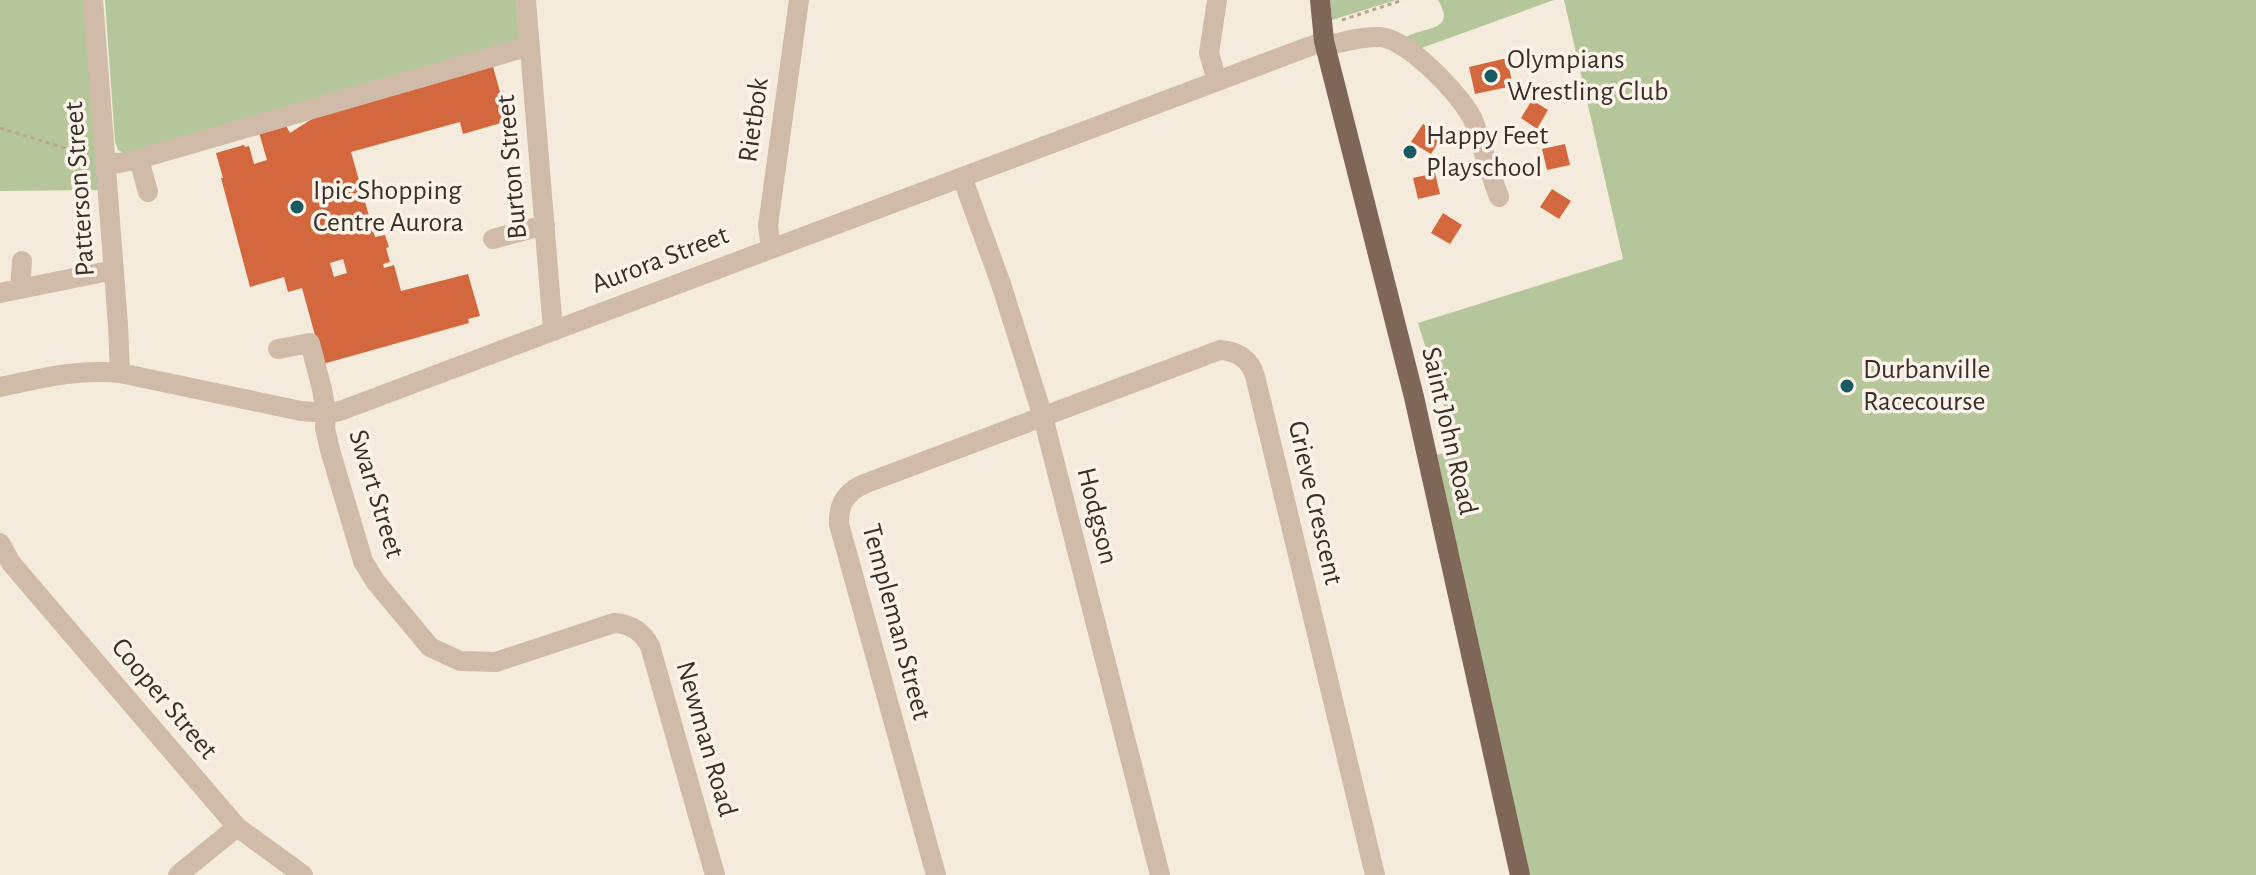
<svg xmlns="http://www.w3.org/2000/svg" width="2256" height="875" font-family="'Alegreya Sans',sans-serif">
<style>
.green{fill:#b6c69b}
.building{fill:#d3673d;fill-rule:evenodd}
.lines{fill:none;stroke-linecap:round;stroke-linejoin:round}
.path{stroke:#bba591;stroke-width:3;stroke-dasharray:4 4;stroke-linecap:butt}
.minor{stroke:#cfbba7;stroke-width:20}
.major{stroke:#7e6658;stroke-width:20}
.poi-dot{fill:#185a62;stroke:#fcf4ea;stroke-width:3}
.labels{text-anchor:middle;dominant-baseline:central;stroke-width:7;stroke-linejoin:round;paint-order:stroke}
.poi-label{font-size:28px;fill:#3b2f28;stroke:#fcf4ea;text-anchor:start}
.street-label{font-size:28px;fill:#3b2f28;stroke:#fcf4ea}
</style>
<rect width="100%" height="100%" fill="#f5ebdd"/>
<path class="green" d="M 0,0 L 84,0 L 98,190 L 0,191 Z
M 105,0 L 516,0 L 520,44 L 125,154 L 118,150 L 115,142 Z
M 1330,0 L 1396,0 L 1332,20 Z
M 1438,0 L 1554,0 L 1416,50 L 1406,37 C 1425,26 1457,32 1438,0 Z
M 1564,0 L 2256,0 L 2256,875 L 1530,875 L 1437,455 L 1457,449 L 1418,323 L 1623,259 Z"/>
<path class="building" d="M 1507,58 L 1513,86 L 1475,94 L 1469,67 Z
M 492,63 L 508,121 L 463,134 L 460,122 L 351,152 L 375,237 L 385,235 L 389,247 L 386,248 L 390,262 L 383,264 L 384,268 L 394,265 L 401,291 L 468,274 L 480,316 L 468,319 L 469,323 L 323,364 L 302,288 L 288,292 L 284,277 L 250,287 L 221,178 L 223,178 L 216,153 L 244,145 L 245,147 L 249,146 L 254,164 L 267,160 L 258,129 L 284,122 L 290,133 L 329,108 ZM 343,259 L 347,273 L 334,277 L 330,263 Z
M 1532,100 L 1548,110 L 1537,129 L 1521,118 Z
M 1423,124 L 1442,136 L 1431,154 L 1411,142 Z
M 1565,144 L 1570,165 L 1547,170 L 1542,149 Z
M 1435,173 L 1440,194 L 1418,199 L 1413,178 Z
M 1552,189 L 1571,201 L 1559,219 L 1540,207 Z
M 1443,213 L 1462,225 L 1450,244 L 1431,233 Z"/>
<g class="lines">
<path class="path" d="M 1342,20 L 1403,0
M 0,128 L 87,155"/>
<path class="minor" d="M 93,0 L 118,325 L 120,373
M 526,0 L 553,330
M 1217,0 L 1209,53 L 1217,81
M 1325,46 C 1343,42 1361,36 1380,37 C 1407,39 1458,92 1471,116 C 1475,122 1477,131 1479,139 C 1486,158 1492,178 1499,197
M 139,159 L 148,192
M 106,162 L 119,163 L 139,159 L 530,46
M 962,177 L 1001,284 L 1043,417 L 1160,875
M 493,239 L 545,225
M 771,248 L 768,226 L 770,211 L 799,0
M 20,289 L 22,261
M 0,293 L 114,270
M 278,349 L 310,343 L 322,389 L 326,413 L 325,428 L 330,450 L 363,561 L 375,581 L 430,647 L 460,661 L 496,662 L 614,623 C 631,624 642,631 650,646 L 715,875
M 0,387 C 43,378 75,369 120,373 L 301,411 L 326,413 L 340,411 L 1324,41
M 0,543 L 11,563 L 237,827 L 303,875
M 178,875 L 237,827
M 936,875 L 839,524 C 838,505 846,492 864,484 L 1220,350 C 1237,351 1250,359 1255,376 L 1375,875"/>
<path class="major" d="M 1320,0 L 1324,41 L 1414,397 L 1520,875"/>
</g>
<g class="poi-dot">
<circle cx="1491" cy="76" r="8"/>
<circle cx="1410" cy="152" r="8"/>
<circle cx="297" cy="207" r="8"/>
<circle cx="1847" cy="386" r="8"/>
</g>
<g class="labels">
<g class="poi-label">
<text x="1507" y="60">Olympians<tspan x="1507" dy="32">Wrestling Club</tspan></text>
<text x="1426" y="136">Happy Feet<tspan x="1426" dy="32">Playschool</tspan></text>
<text x="313" y="191">Ipic Shopping<tspan x="313" dy="32">Centre Aurora</tspan></text>
<text x="1863" y="370">Durbanville<tspan x="1863" dy="32">Racecourse</tspan></text>
</g>
<g class="street-label">
<text transform="translate(754 120) rotate(-82)">Rietbok</text>
<text transform="translate(512 167) rotate(-95)">Burton Street</text>
<text transform="translate(80 189) rotate(-94)">Patterson Street</text>
<text transform="translate(660 260) rotate(-21)">Aurora Street</text>
<text transform="translate(1449 431) rotate(77)">Saint John Road</text>
<text transform="translate(376 494) rotate(73)">Swart Street</text>
<text transform="translate(1315 503) rotate(77)">Grieve Crescent</text>
<text transform="translate(1097 516) rotate(76)">Hodgson</text>
<text transform="translate(896 622) rotate(75)">Templeman Street</text>
<text transform="translate(164 699) rotate(50)">Cooper Street</text>
<text transform="translate(706 739) rotate(74)">Newman Road</text>
</g>
</g>
</svg>
